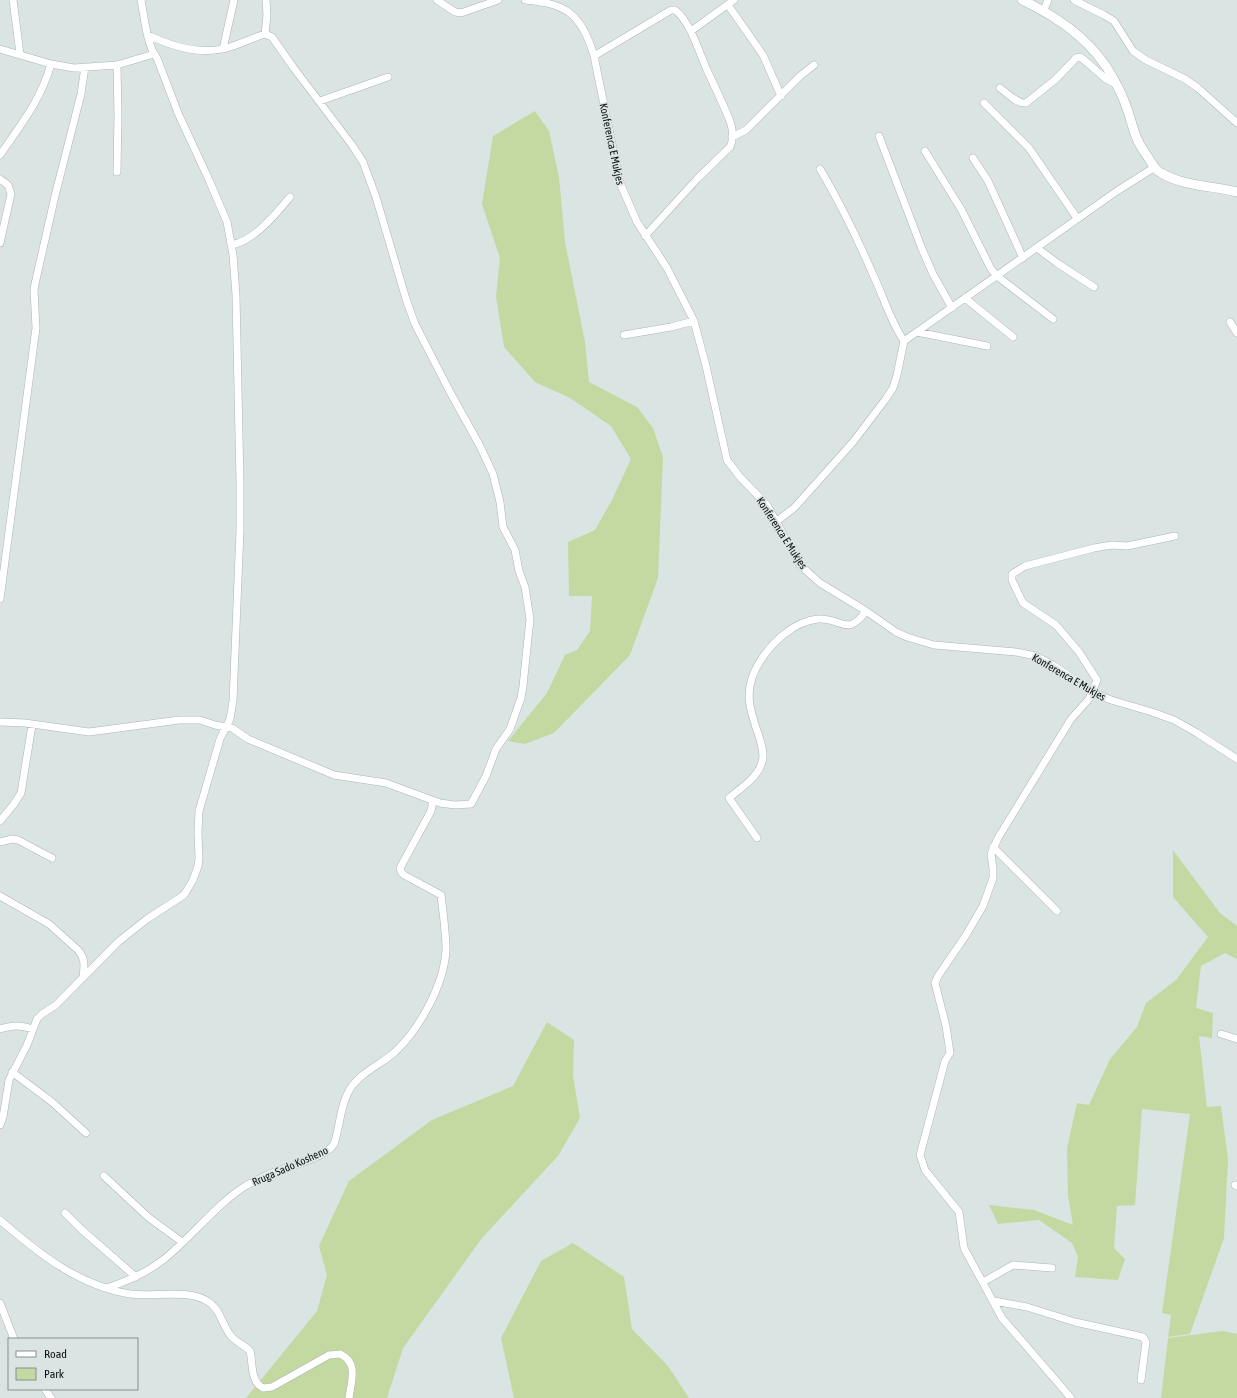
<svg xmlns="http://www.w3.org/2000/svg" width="1237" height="1398" font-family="'Asap Condensed',sans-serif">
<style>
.green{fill:#c4d9a1}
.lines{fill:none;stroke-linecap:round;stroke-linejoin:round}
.minor-casing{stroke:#acb6b5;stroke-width:8}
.tertiary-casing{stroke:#acb6b5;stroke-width:10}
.minor{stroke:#fff;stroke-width:7}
.tertiary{stroke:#fff;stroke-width:9}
.labels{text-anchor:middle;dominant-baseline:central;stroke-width:3.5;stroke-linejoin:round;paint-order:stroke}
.street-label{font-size:11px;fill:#101313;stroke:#dae4e3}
</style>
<rect width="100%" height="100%" fill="#dae4e3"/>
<path class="green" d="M 535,111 L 549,131 L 559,177 L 565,242 L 585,342 L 589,382 L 637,407 L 653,428 L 663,457 L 658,578 L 630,655 L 554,733 L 525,744 L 508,741 L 547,693 L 565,655 L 577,650 L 590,631 L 592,596 L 569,596 L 568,542 L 595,530 L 612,500 L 631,459 L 611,426 L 570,398 L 535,382 L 504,347 L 496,297 L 500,258 L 482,204 L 493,136 Z
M 1173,850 L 1220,913 L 1237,926 L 1237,959 L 1225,953 L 1201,966 L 1196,1008 L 1213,1013 L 1212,1038 L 1199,1036 L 1207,1107 L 1221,1106 L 1228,1159 L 1224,1238 L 1190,1334 L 1168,1337 L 1171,1315 L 1162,1313 L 1190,1114 L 1142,1109 L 1135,1205 L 1117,1206 L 1114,1248 L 1125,1259 L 1118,1280 L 1075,1277 L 1078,1257 L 1072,1243 L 1039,1220 L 998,1224 L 989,1205 L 1034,1210 L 1073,1225 L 1068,1195 L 1067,1148 L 1077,1103 L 1089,1105 L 1110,1059 L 1137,1027 L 1146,1003 L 1176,980 L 1208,937 L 1173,897 Z
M 547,1022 L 574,1040 L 573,1076 L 580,1118 L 558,1156 L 482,1238 L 403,1348 L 387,1398 L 246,1398 L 317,1311 L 327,1275 L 319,1246 L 349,1181 L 432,1120 L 513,1086 Z
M 573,1243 L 624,1277 L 632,1329 L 668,1366 L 689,1398 L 514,1398 L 501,1338 L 541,1261 Z
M 1223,1331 L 1237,1334 L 1237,1398 L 1161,1398 L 1168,1338 Z"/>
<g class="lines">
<defs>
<path id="minor" d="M 13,0 L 20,54
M 437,0 L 455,12 L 461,13 L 498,0
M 525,0 C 567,3 582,15 594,56 L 620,183 L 637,222 L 667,268 L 694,321 L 706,366 L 727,460 L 740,477 L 767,505 L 800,565 L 820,583 L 866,611 L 896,632 L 907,637 L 934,645 L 1016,652 L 1036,656 L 1053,665 L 1092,692 L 1111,700 L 1152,712 L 1174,720 L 1197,733 L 1237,759
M 1074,0 L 1104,15 L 1114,21 L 1133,51 L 1146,60 L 1185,79 L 1198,88 L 1237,123
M 728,5 L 763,55 L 781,96
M 1044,10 L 1048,0
M 691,31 L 734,0
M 265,34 L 267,15 L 266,0
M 0,49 L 51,64 L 74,68 L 117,65 L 154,54
M 223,49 L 234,0
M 594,56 L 671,10 L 675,10 C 690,21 699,52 707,70 C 715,87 723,104 730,121 C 733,130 734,139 730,147 L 697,179 L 645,236
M 117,65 L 118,116 L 117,172
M 1000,88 C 1007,93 1017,104 1026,103 L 1056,79 L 1076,58 L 1080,57 L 1083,59 L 1106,79 L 1116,84
M 320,101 L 388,77
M 984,103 L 1029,148 L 1077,218
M 879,136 L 922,249 L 933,274 L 952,308
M 732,137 L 746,130 L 800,76 L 814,65
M 925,151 L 961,209 L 991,269 L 997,276 L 1053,319
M 0,155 C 21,124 40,102 51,64
M 973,158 L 988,181 L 1023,258
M 820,169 C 841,204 859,242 875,279 C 885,301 891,322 904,341
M 0,179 L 8,185 L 11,194 L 0,243
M 231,245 C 254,241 276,214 290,197
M 1037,248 L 1057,263 L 1094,287
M 965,298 L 1013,337
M 1230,322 L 1237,333
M 917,332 L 987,346
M 624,335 L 671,327 L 694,321
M 777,521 L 794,508 L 853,442 L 885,400 L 893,388 L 897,375 L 904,341 L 1117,191 L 1155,167
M 0,599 L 36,328 L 34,290 L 35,284 L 55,196 L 81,94 L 85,67
M 0,722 L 25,723 L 89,732 L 179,720 L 200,720 L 215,725 L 232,728 L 248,739 L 334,775 L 386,783 L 440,803 L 455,805 L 471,804 L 486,776 L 496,749 L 510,729 L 521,698 L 523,686 L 530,619 L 525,587 L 519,571 L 515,550 L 503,527 L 500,502 L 493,474 L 480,446 L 450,392 L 415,324 L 406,299 L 376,197 L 363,162 L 352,145 L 293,67 L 272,37 L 265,34 C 253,38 242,43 230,47 C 202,56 173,47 148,35
M 0,821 L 14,804 L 21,793 L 32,725
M 757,838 L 729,798 C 741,788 758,777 762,762 C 765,754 761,744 759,736 C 749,709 743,689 759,663 C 771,643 794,621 818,619 C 841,617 847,638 866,611
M 0,842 L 12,839 L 18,840 L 52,858
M 993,847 L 1057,911
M 0,896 L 49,924 L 78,950 C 86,959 84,967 83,978
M 0,1029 C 14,1025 19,1025 33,1029
M 1221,1034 L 1237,1039
M 12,1072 L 52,1102 L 86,1133
M 0,1125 L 3,1117 L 9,1080 L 27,1045 L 37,1019 L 42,1014 L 56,1005 L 118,942 L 147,919 L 184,895 L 193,880 L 198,866 L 199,858 L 198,833 L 199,811 L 220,739 L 230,719 L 233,701 L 240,530 L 240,483 L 236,295 L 233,255 L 227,222 L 209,180 L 178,113 L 157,58 C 147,47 144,15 141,0
M 104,1176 L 148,1217 L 182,1242
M 1235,1185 L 1237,1186
M 65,1213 L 82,1230 L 136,1277
M 0,1220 C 38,1253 79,1286 130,1294 C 152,1297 189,1289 207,1301 C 220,1308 222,1325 231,1336 C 236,1342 244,1345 250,1351 C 253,1362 250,1382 263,1388 L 272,1387 L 329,1355 L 340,1354 C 359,1363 351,1381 349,1398
M 983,1282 L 1013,1265 L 1052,1268
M 106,1288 C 126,1282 146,1273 163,1260 C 191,1238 217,1203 247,1185 C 255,1181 263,1177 272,1173 C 287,1167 326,1158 334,1144 C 340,1127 340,1105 350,1089 C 360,1073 381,1064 395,1052 C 420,1028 444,985 446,950 C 446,932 443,913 441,895 L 404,875 L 401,872 L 400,868 L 431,811 L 433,801
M 994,1301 L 1027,1307 L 1075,1322 L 1143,1337 L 1146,1342 L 1141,1380
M 0,1303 L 14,1339
M 45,1389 L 51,1398
M 1071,1398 L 1002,1318 L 964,1248 L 959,1212 L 925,1170 L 920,1155 L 945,1061 L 950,1053 L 946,1026 L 935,983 L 938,976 L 966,935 L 983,906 L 993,878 L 993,869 L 991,854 L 998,838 L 1071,719 L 1089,699 L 1097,680 L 1079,652 L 1056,625 L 1023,603 L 1012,580 L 1012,574 L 1025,566 L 1094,548 L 1112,545 L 1127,546 L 1175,536"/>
<path id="tertiary" d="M 1022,0 C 1058,17 1094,42 1113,78 C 1118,87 1123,96 1126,106 C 1131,118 1133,132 1139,143 C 1142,149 1146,154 1149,159 C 1153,165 1156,171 1163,174 C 1184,186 1214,186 1237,192"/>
</defs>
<use href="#minor" class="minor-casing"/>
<use href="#tertiary" class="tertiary-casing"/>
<use href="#minor" class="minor"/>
<use href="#tertiary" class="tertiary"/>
</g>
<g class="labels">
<g class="street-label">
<text transform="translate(612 144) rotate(78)">Konferenca E Mukjes</text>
<text transform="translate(782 533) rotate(57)">Konferenca E Mukjes</text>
<text transform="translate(1069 677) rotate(30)">Konferenca E Mukjes</text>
<text transform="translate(290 1166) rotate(-24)">Rruga Sado Kosheno</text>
</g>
</g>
<rect x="8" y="1338" width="130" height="52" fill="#dae4e3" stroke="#899090"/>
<rect x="16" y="1351" width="20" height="6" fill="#ffffff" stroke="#899090"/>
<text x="44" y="1358" font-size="12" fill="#101313">Road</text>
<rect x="16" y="1368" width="20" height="12" fill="#c4d9a1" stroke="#899090"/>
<text x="44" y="1378" font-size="12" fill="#101313">Park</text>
</svg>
